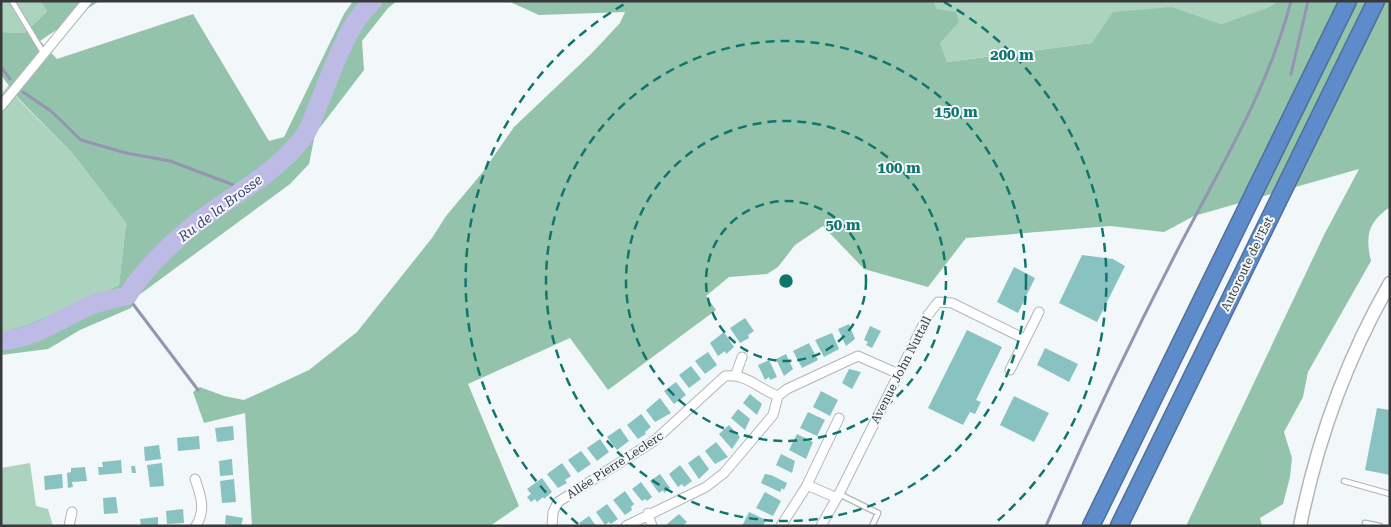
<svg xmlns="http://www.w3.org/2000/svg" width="1391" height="527" font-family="'Roboto Serif',serif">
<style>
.green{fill:#abd3be}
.forest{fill:#94c3ac}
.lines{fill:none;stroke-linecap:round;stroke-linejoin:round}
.stream{stroke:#9594b2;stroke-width:3}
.river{stroke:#bdbbe6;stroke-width:19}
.building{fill:#88c2c1}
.lane-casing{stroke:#b1b6b8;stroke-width:7}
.street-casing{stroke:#b1b6b8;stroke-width:11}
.secondary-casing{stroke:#b1b6b8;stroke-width:15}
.highway-casing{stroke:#506f98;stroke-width:19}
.lane{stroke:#fff;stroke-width:4.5}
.street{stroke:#fff;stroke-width:9}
.secondary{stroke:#fff;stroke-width:12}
.highway{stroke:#5e8cca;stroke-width:16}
.ring{fill:none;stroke:#0f766e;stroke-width:2.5;stroke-dasharray:9 6}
.labels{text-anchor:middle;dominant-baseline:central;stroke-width:4;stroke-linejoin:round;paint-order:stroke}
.street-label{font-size:12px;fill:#37393a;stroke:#f2f7f9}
.water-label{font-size:14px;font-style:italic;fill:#463f76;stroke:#f2f7f9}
.centre{fill:#0f766e;stroke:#f2f7f9;stroke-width:2.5}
.ring-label{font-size:15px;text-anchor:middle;font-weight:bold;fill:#0f766e;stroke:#f2f7f9;stroke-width:4;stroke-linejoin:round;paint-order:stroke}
</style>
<rect width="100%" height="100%" fill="#f2f7f9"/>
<path class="green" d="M 1,1 L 40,1 L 47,11 L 25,33 L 1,32 Z
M 934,1 L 1278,1 L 1269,7 L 1221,24 L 1173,7 L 1092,43 L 946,62 L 940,43 Z
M 9,85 L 18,99 L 73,154 L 126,223 L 119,285 L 26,325 L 1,332 L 1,94 Z
M 30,463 L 36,506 L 48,509 L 53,526 L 1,526 L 1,468 Z"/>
<path class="forest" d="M 40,1 L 99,1 L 40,41 L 57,59 L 193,14 L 269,141 L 284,137 L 344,14 L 353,1 L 397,1 L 388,8 L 362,41 L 364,70 L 315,134 L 309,164 L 290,184 L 139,295 L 131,308 L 80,330 L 48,349 L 1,355 L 1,332 L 26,325 L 119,285 L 126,223 L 73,154 L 18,98 L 1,75 L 1,32 L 25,33 L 47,11 Z
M 508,1 L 934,1 L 936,9 L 956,12 L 959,22 L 940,43 L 947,62 L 1092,43 L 1113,12 L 1173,7 L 1221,24 L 1269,7 L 1278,1 L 1390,1 L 1390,207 C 1368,222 1365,236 1371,261 L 1308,372 L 1303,397 L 1284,432 L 1292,458 L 1290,477 L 1283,504 L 1260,518 L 1262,526 L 1186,526 L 1324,235 L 1359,169 L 1194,216 L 1164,232 L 1110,226 L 966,238 L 928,287 L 864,269 L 823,226 L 795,245 L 778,267 L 767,274 L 729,277 L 706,296 L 716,310 L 608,390 L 570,338 L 468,384 L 519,506 L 490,526 L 252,526 L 245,413 L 204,423 L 193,392 L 200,387 L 224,396 L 244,400 L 309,370 L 357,332 L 432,238 L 446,216 L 482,173 L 514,127 L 591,54 L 620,23 L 625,12 L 539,15 Z"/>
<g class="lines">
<path class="stream" d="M 1,67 L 10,79
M 1291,74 L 1308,1
M 23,92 L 51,111 L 81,140 L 126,153 L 170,161 L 247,190
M 127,296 L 198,390
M 1046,526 C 1087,432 1131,340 1178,249 C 1220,168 1268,90 1291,1"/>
<path class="river" d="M 1,341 C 35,338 59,320 89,306 C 100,301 114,299 127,296 C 143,271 166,248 189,229 C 228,196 268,181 302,139 C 309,131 313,118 317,108 C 331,75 346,25 373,1"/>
</g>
<path class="building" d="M 1082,255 L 1113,259 L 1125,266 L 1097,322 L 1059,303 Z
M 1014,267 L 1035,278 L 1018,313 L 997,302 Z
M 745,318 L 754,331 L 748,335 L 749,338 L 740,343 L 730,328 Z
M 849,324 L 855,339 L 846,346 L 838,329 Z
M 870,326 L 881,331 L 872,348 L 866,345 L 868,342 L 864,340 Z
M 967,330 L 1002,347 L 976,400 L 981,402 L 975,414 L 970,412 L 963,425 L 928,408 Z
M 724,332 L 734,347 L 726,354 L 725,351 L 718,356 L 710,343 Z
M 832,333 L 839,349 L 824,357 L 815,340 Z
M 809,343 L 818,360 L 802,368 L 793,351 Z
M 1045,348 L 1078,364 L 1069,382 L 1037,365 Z
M 708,352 L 717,365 L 705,374 L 695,361 Z
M 786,354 L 793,369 L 784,376 L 776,359 Z
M 769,360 L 777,377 L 770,380 L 769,377 L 765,380 L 758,365 Z
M 691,366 L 701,379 L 689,388 L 679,375 Z
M 849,369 L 861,372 L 852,389 L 842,383 Z
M 676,382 L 686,395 L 674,404 L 664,391 Z
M 821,391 L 838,400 L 830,416 L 813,407 Z
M 750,394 L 762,404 L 757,415 L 743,403 Z
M 1014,396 L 1049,413 L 1034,442 L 1000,425 Z
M 660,398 L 671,413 L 655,422 L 646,410 Z
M 1377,408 L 1390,410 L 1390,475 L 1365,470 Z
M 738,409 L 750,419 L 745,430 L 731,418 Z
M 808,412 L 825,420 L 817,436 L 800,428 Z
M 641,414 L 651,427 L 645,432 L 646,434 L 638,439 L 627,425 Z
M 729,425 L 740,437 L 732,449 L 719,434 Z
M 233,426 L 234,440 L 217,442 L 215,428 Z
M 620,428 L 629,441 L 617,450 L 607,437 Z
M 797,434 L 813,442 L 806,459 L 789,450 Z
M 199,436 L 200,449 L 178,451 L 177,438 Z
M 600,439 L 609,452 L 597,461 L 587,448 Z
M 716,442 L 728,457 L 715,464 L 705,451 Z
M 159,445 L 161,459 L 145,461 L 144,447 Z
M 581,451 L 591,464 L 578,473 L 568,460 Z
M 781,454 L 795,461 L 792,473 L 776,465 Z
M 699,455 L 709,469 L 699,479 L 688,463 Z
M 232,459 L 233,475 L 220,476 L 219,461 Z
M 121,460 L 122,473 L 99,475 L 98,467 L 103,467 L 102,462 Z
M 162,463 L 164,486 L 150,487 L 147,465 Z
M 562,463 L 571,476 L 565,480 L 567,483 L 558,488 L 547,474 Z
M 680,465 L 692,481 L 684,487 L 682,484 L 678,487 L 669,474 Z
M 131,466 L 135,466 L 136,473 L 132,473 Z
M 85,467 L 87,481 L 72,482 L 73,487 L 68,488 L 67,473 L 71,472 L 71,468 Z
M 62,474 L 63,488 L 45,490 L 44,476 Z
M 660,474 L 670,488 L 664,493 L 663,490 L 659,493 L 650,481 Z
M 765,474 L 771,475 L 787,483 L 784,490 L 782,488 L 780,492 L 761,483 Z
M 542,478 L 552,492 L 544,499 L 543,497 L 537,502 L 535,499 L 531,502 L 527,497 L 531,494 L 527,489 Z
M 234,479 L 236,502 L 222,503 L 220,481 Z
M 641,482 L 652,497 L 647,501 L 645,499 L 642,501 L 632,489 Z
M 625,491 L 634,504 L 631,507 L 632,510 L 625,515 L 613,500 Z
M 765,492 L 781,501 L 773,516 L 756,508 Z
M 116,497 L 118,513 L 104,514 L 103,498 Z
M 607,504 L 618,519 L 611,524 L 609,522 L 605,525 L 596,512 Z
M 183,509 L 184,523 L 167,524 L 166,511 Z
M 749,512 L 766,520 L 763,526 L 742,526 Z
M 679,514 L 687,522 L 683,526 L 669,526 L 667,524 Z
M 226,515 L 243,518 L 241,526 L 225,524 Z
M 589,516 L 596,526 L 582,526 L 579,523 Z
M 158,517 L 158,526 L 141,526 L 140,519 Z"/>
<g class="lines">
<defs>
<path id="lane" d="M 12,1 L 44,54
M 1344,481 L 1390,494
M 839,494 L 878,513 L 872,526
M 1365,523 L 1380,526"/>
<path id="street" d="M 1,106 L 87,1
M 1010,370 L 1039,312
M 736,374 L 742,357
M 195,479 C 201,496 206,510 196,526
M 807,485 L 837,498
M 648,513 L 652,526
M 69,526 L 72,512
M 552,526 L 553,512 L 558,502 L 654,441 L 725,376 C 746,373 759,389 778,396
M 626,526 L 706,487 L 724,473 L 773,415 L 778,396 L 787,389 L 858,356 L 899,374
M 781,526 L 806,487 L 839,418
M 821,526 L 839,494 L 928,315 L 938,302 L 952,303 L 1025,339"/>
<path id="secondary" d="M 1300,526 C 1317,441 1347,358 1390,283"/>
<path id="highway" d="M 1091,526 L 1348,1
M 1119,526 L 1376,1"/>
</defs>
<use href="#lane" class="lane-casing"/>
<use href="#street" class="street-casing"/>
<use href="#secondary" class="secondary-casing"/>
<use href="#highway" class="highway-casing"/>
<use href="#lane" class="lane"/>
<use href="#street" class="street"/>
<use href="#secondary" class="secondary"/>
<use href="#highway" class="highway"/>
</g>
<g class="ring">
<circle cx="786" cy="281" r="80"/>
<circle cx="786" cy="281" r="160"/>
<circle cx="786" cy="281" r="240"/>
<path d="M578 524A320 320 0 0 1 628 2M944 2A320 320 0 0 1 994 524"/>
</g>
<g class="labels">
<g class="street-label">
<text transform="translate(1247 264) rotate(-64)">Autoroute de l’Est</text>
<text transform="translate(901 370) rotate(-63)">Avenue John Nuttall</text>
<text transform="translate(615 465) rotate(-33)">Allée Pierre Leclerc</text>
</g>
<g class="water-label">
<text transform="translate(220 208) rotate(-37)">Ru de la Brosse</text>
</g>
</g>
<circle cx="786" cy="281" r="8" class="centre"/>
<g class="ring-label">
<text x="1012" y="60">200 m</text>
<text x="956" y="117">150 m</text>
<text x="899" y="173">100 m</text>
<text x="843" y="230">50 m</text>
</g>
<rect width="1391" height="527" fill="none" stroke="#37393a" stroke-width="5"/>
</svg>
